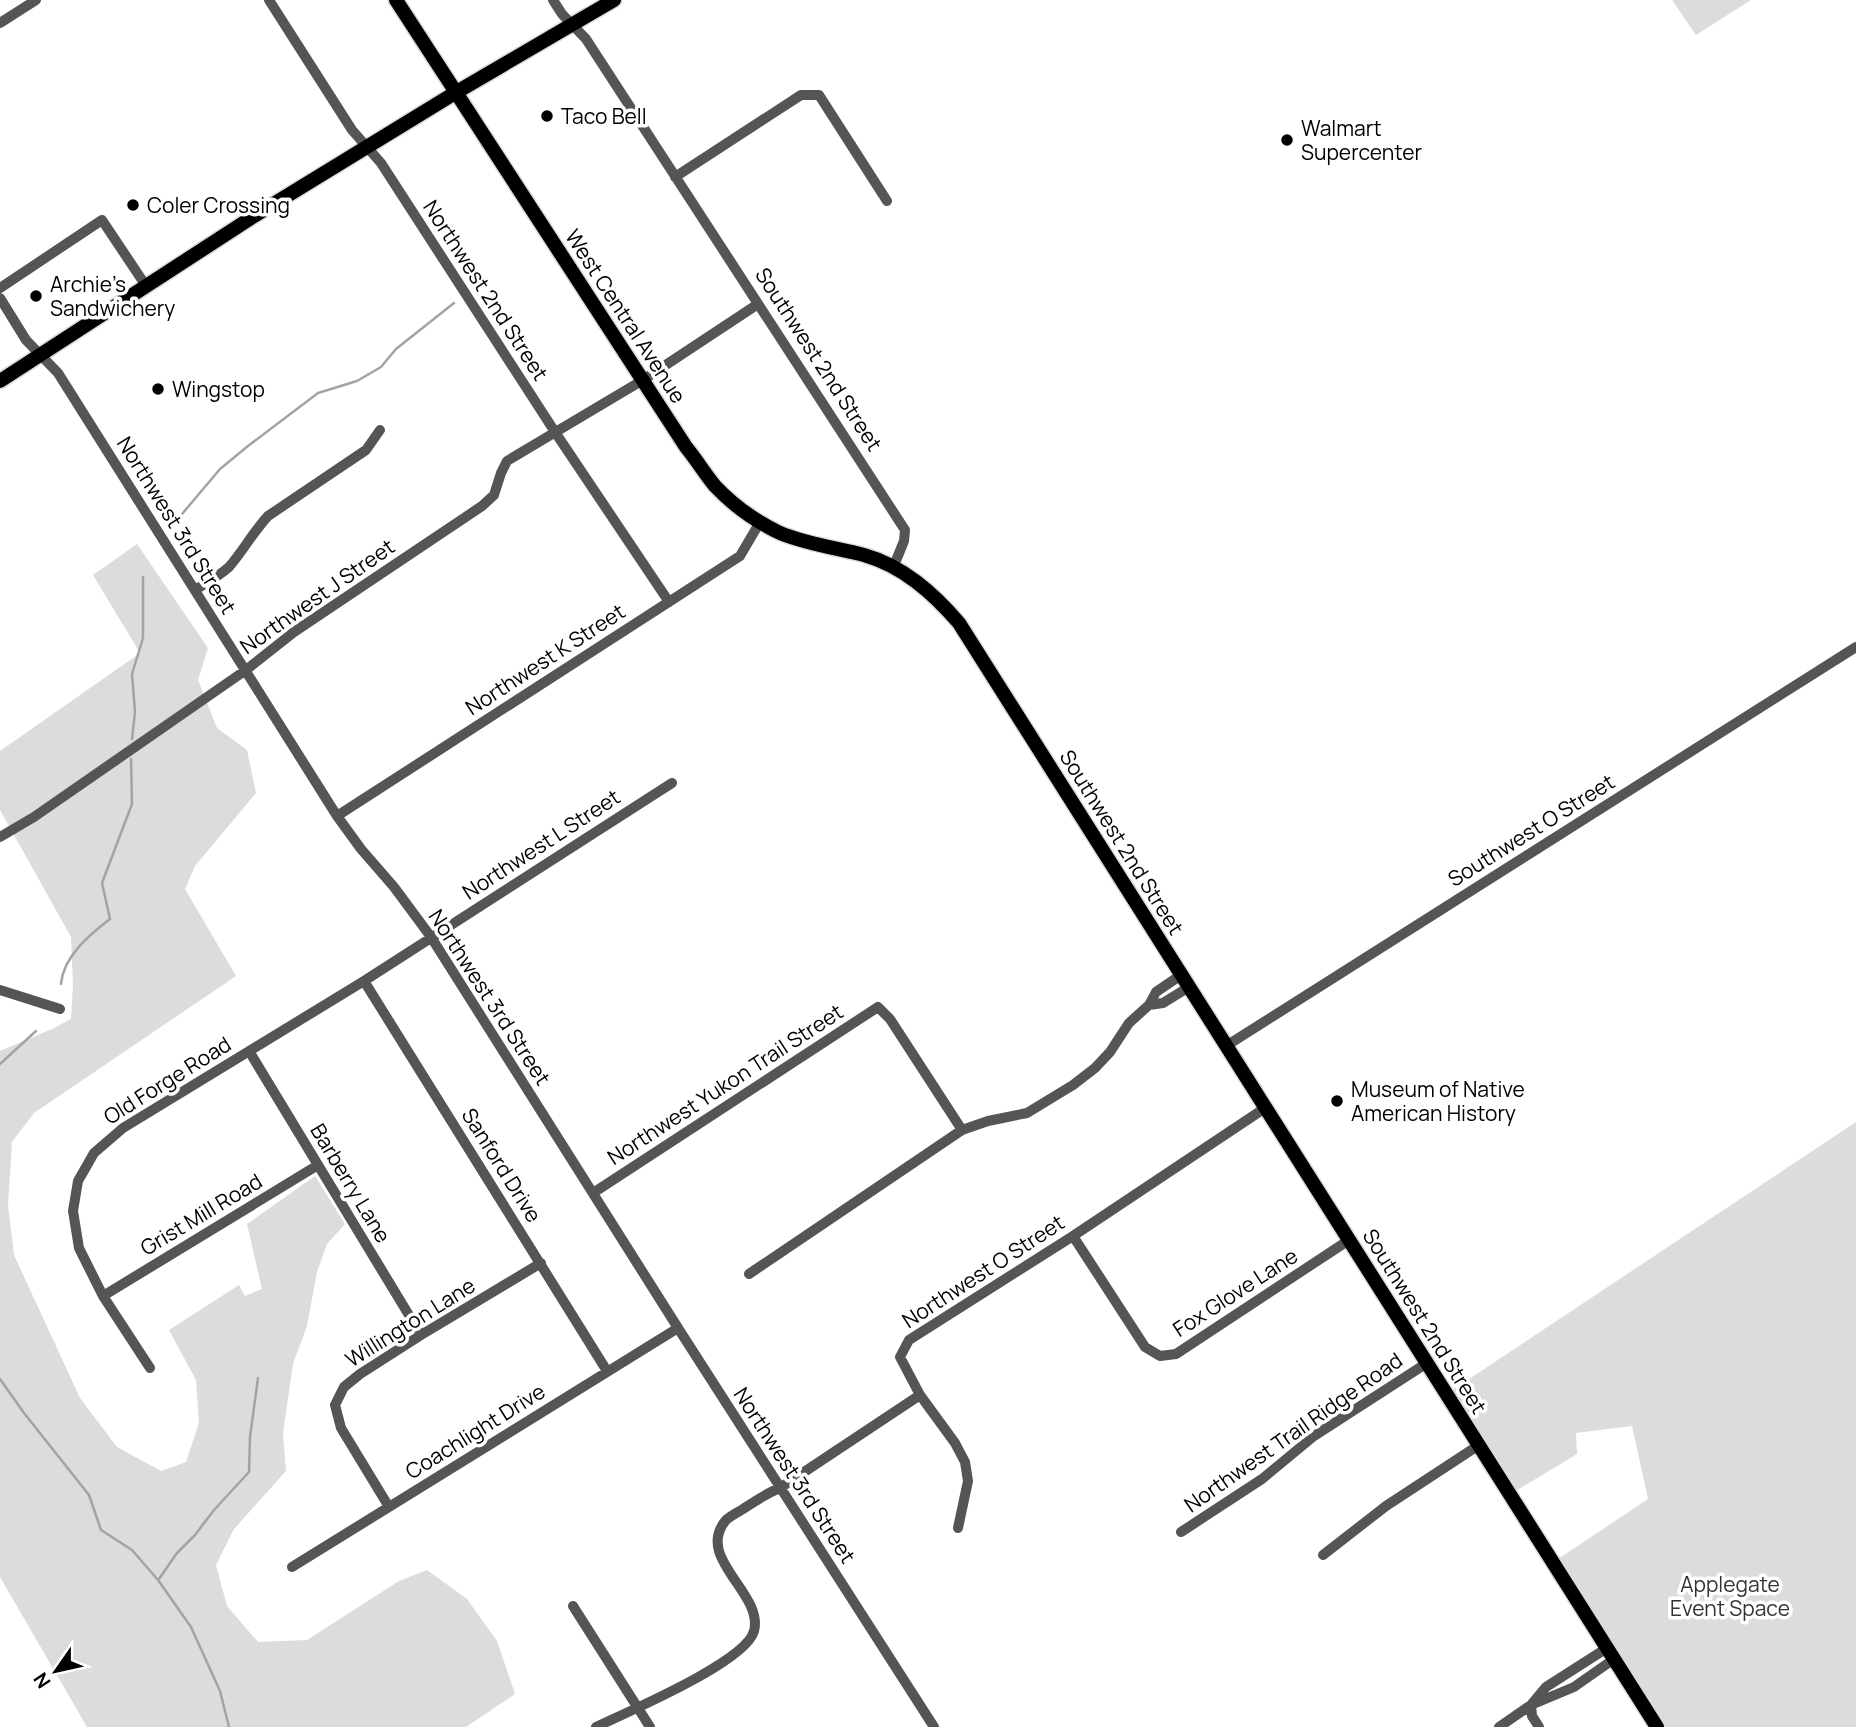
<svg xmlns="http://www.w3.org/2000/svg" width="1856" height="1727" font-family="Manrope,sans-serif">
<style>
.green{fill:#dcdcdc}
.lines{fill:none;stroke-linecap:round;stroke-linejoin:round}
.stream{stroke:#a3a3a3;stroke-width:2.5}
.major-casing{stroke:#dbdbdb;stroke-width:17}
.minor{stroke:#555;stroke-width:10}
.major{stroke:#000;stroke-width:14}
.poi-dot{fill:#000;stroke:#fff;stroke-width:2.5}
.labels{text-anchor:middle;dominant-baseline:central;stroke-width:7;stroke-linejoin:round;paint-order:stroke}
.poi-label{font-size:21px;fill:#000;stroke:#fff;text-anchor:start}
.street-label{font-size:21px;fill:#000;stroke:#fff}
.park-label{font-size:21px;fill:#333;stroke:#fff}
</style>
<rect width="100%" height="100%" fill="#fff"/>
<path class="green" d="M 1672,0 L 1751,0 L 1696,35 Z
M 137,544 L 208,648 L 198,680 L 217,728 L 247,750 L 256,793 L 195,866 L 185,889 L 236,976 L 34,1113 L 12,1142 L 8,1205 L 14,1255 L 80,1398 L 117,1447 L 161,1471 L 186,1462 L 199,1423 L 196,1380 L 169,1330 L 239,1285 L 245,1296 L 262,1289 L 247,1224 L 315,1176 L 345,1224 L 327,1244 L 317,1272 L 307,1326 L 293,1364 L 283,1433 L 286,1471 L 234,1529 L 216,1565 L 227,1606 L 258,1642 L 307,1640 L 399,1581 L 427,1570 L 467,1599 L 497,1641 L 515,1694 L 466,1727 L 87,1727 L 0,1577 L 0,1051 L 52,1029 L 71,1019 L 73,985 L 71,937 L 0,810 L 0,751 L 140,653 L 93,575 Z
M 1856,1122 L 1856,1727 L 1660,1727 L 1558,1559 L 1648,1499 L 1632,1426 L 1576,1433 L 1577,1454 L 1514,1492 L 1451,1391 Z"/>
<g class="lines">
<path class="stream" d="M 177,520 L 220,469 L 248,446 L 318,393 L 357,381 L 381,367 L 396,349 L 454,303
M 132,739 L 135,712 L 132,674 L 143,638 L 143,577
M 61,984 C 63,957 89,935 110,919 L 102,883 L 132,804 L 131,759
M 0,1064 L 36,1031
M 0,1379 L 24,1413 L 89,1495 L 101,1530 L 132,1550 L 158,1580 L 191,1627 L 220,1691 L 229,1727
M 159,1579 L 177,1553 L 195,1535 L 214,1510 L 249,1472 L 250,1437 L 258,1378"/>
<defs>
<path id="major" d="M 396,0 L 686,447 C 696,459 705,474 715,486 C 733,505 757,522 780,533 C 807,544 836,548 864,555 C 903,566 933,593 959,623 L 1657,1727
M 0,381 L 254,216 L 455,93 L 614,0"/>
</defs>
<use href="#major" class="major-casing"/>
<path class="minor" d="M 269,0 L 352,130 L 381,163 L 555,432 L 669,602
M 553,0 L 562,14 L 586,39 L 905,530 L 904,541 L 893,568
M 0,23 L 36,0
M 675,177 L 801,95 L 819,95 L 887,201
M 0,288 L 102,220 L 146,286
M 0,298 L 26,340 L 58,373 L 337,816 L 361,849 L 394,887 L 431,937 L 678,1328 L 934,1727
M 195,590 C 206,583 219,576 229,567 C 243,551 253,532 268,516 L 366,450 L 380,430
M 337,816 L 740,556 L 760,522
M 0,837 L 34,817 L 246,670 L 294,632 L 482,506 L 494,495 L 501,473 L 507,461 L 643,380 L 758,304
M 364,981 L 607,1371
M 0,990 L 60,1009
M 1149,1005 L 1163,1003 L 1189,987
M 1226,1046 L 1856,647
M 249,1051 L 421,1335
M 593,1193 L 878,1007 L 890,1019 L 962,1130
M 1073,1236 L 1145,1347 L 1160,1356 L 1176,1354 L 1349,1240
M 749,1274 L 962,1130 L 988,1121 L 1027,1113 L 1073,1085 L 1095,1068 L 1110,1052 L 1129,1023 L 1149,1005 L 1156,992 L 1181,975
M 103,1296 L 318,1165
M 150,1368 L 103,1296 L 79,1248 L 73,1211 L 78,1181 L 94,1153 L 123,1128 L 364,981 L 672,783
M 389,1507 L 341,1428 L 335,1405 L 344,1387 L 360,1374 L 421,1335 L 541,1263
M 958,1528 L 968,1481 L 965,1462 L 955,1443 L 920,1395 L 900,1357 L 909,1340 L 1073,1236 L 1265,1108
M 1181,1532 L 1262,1479 L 1314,1436 L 1427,1363
M 1323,1555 L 1386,1506 L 1479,1445
M 292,1567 L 678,1328
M 573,1606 L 650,1727
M 1607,1648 L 1546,1687 L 1531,1705 L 1574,1687 L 1614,1659
M 596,1727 C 627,1712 746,1662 754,1631 C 764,1593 694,1558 726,1520 C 730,1516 738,1512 743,1509 C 755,1501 767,1493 780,1488 L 920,1395
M 1499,1727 L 1531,1705 L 1532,1716 L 1539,1727"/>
<use href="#major" class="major"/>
</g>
<g class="poi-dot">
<circle cx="547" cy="116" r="7"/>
<circle cx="1287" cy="140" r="7"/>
<circle cx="133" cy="205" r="7"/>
<circle cx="36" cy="296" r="7"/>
<circle cx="158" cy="389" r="7"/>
<circle cx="1337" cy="1101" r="7"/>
</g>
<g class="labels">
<g class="poi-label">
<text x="561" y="116">Taco Bell</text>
<text x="1301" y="128">Walmart<tspan x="1301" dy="24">Supercenter</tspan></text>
<text x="147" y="205">Coler Crossing</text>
<text x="50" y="284">Archie’s<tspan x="50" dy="24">Sandwichery</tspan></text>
<text x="172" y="389">Wingstop</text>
<text x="1351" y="1089">Museum of Native<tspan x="1351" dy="24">American History</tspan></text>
</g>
<g class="street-label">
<text transform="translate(486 290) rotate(57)">Northwest 2nd Street</text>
<text transform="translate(626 316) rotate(57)">West Central Avenue</text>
<text transform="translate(819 359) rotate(57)">Southwest 2nd Street</text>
<text transform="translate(177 525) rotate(58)">Northwest 3rd Street</text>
<text transform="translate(317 596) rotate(-35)">Northwest J Street</text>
<text transform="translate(545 659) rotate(-33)">Northwest K Street</text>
<text transform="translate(1531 830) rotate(-32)">Southwest O Street</text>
<text transform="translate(1122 842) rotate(58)">Southwest 2nd Street</text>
<text transform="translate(541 844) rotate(-33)">Northwest L Street</text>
<text transform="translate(490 997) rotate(57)">Northwest 3rd Street</text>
<text transform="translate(167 1080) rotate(-32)">Old Forge Road</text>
<text transform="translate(725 1084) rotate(-33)">Northwest Yukon Trail Street</text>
<text transform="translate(502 1165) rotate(58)">Sanford Drive</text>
<text transform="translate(351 1183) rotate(59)">Barberry Lane</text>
<text transform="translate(201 1214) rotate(-31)">Grist Mill Road</text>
<text transform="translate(983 1271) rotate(-33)">Northwest O Street</text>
<text transform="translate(1235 1292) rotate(-33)">Fox Glove Lane</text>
<text transform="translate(1425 1321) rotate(58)">Southwest 2nd Street</text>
<text transform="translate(410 1322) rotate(-32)">Willington Lane</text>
<text transform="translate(475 1431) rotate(-32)">Coachlight Drive</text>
<text transform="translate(1293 1432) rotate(-35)">Northwest Trail Ridge Road</text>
<text transform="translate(795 1475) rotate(57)">Northwest 3rd Street</text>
</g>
<g class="park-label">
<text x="1730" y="1584">Applegate<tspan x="1730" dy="24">Event Space</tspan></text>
</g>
</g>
<g transform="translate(56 1671) rotate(236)" stroke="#ffffff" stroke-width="5" paint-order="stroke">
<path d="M0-5L12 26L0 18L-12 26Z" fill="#000000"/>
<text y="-10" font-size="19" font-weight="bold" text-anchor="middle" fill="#000000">N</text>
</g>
</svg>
